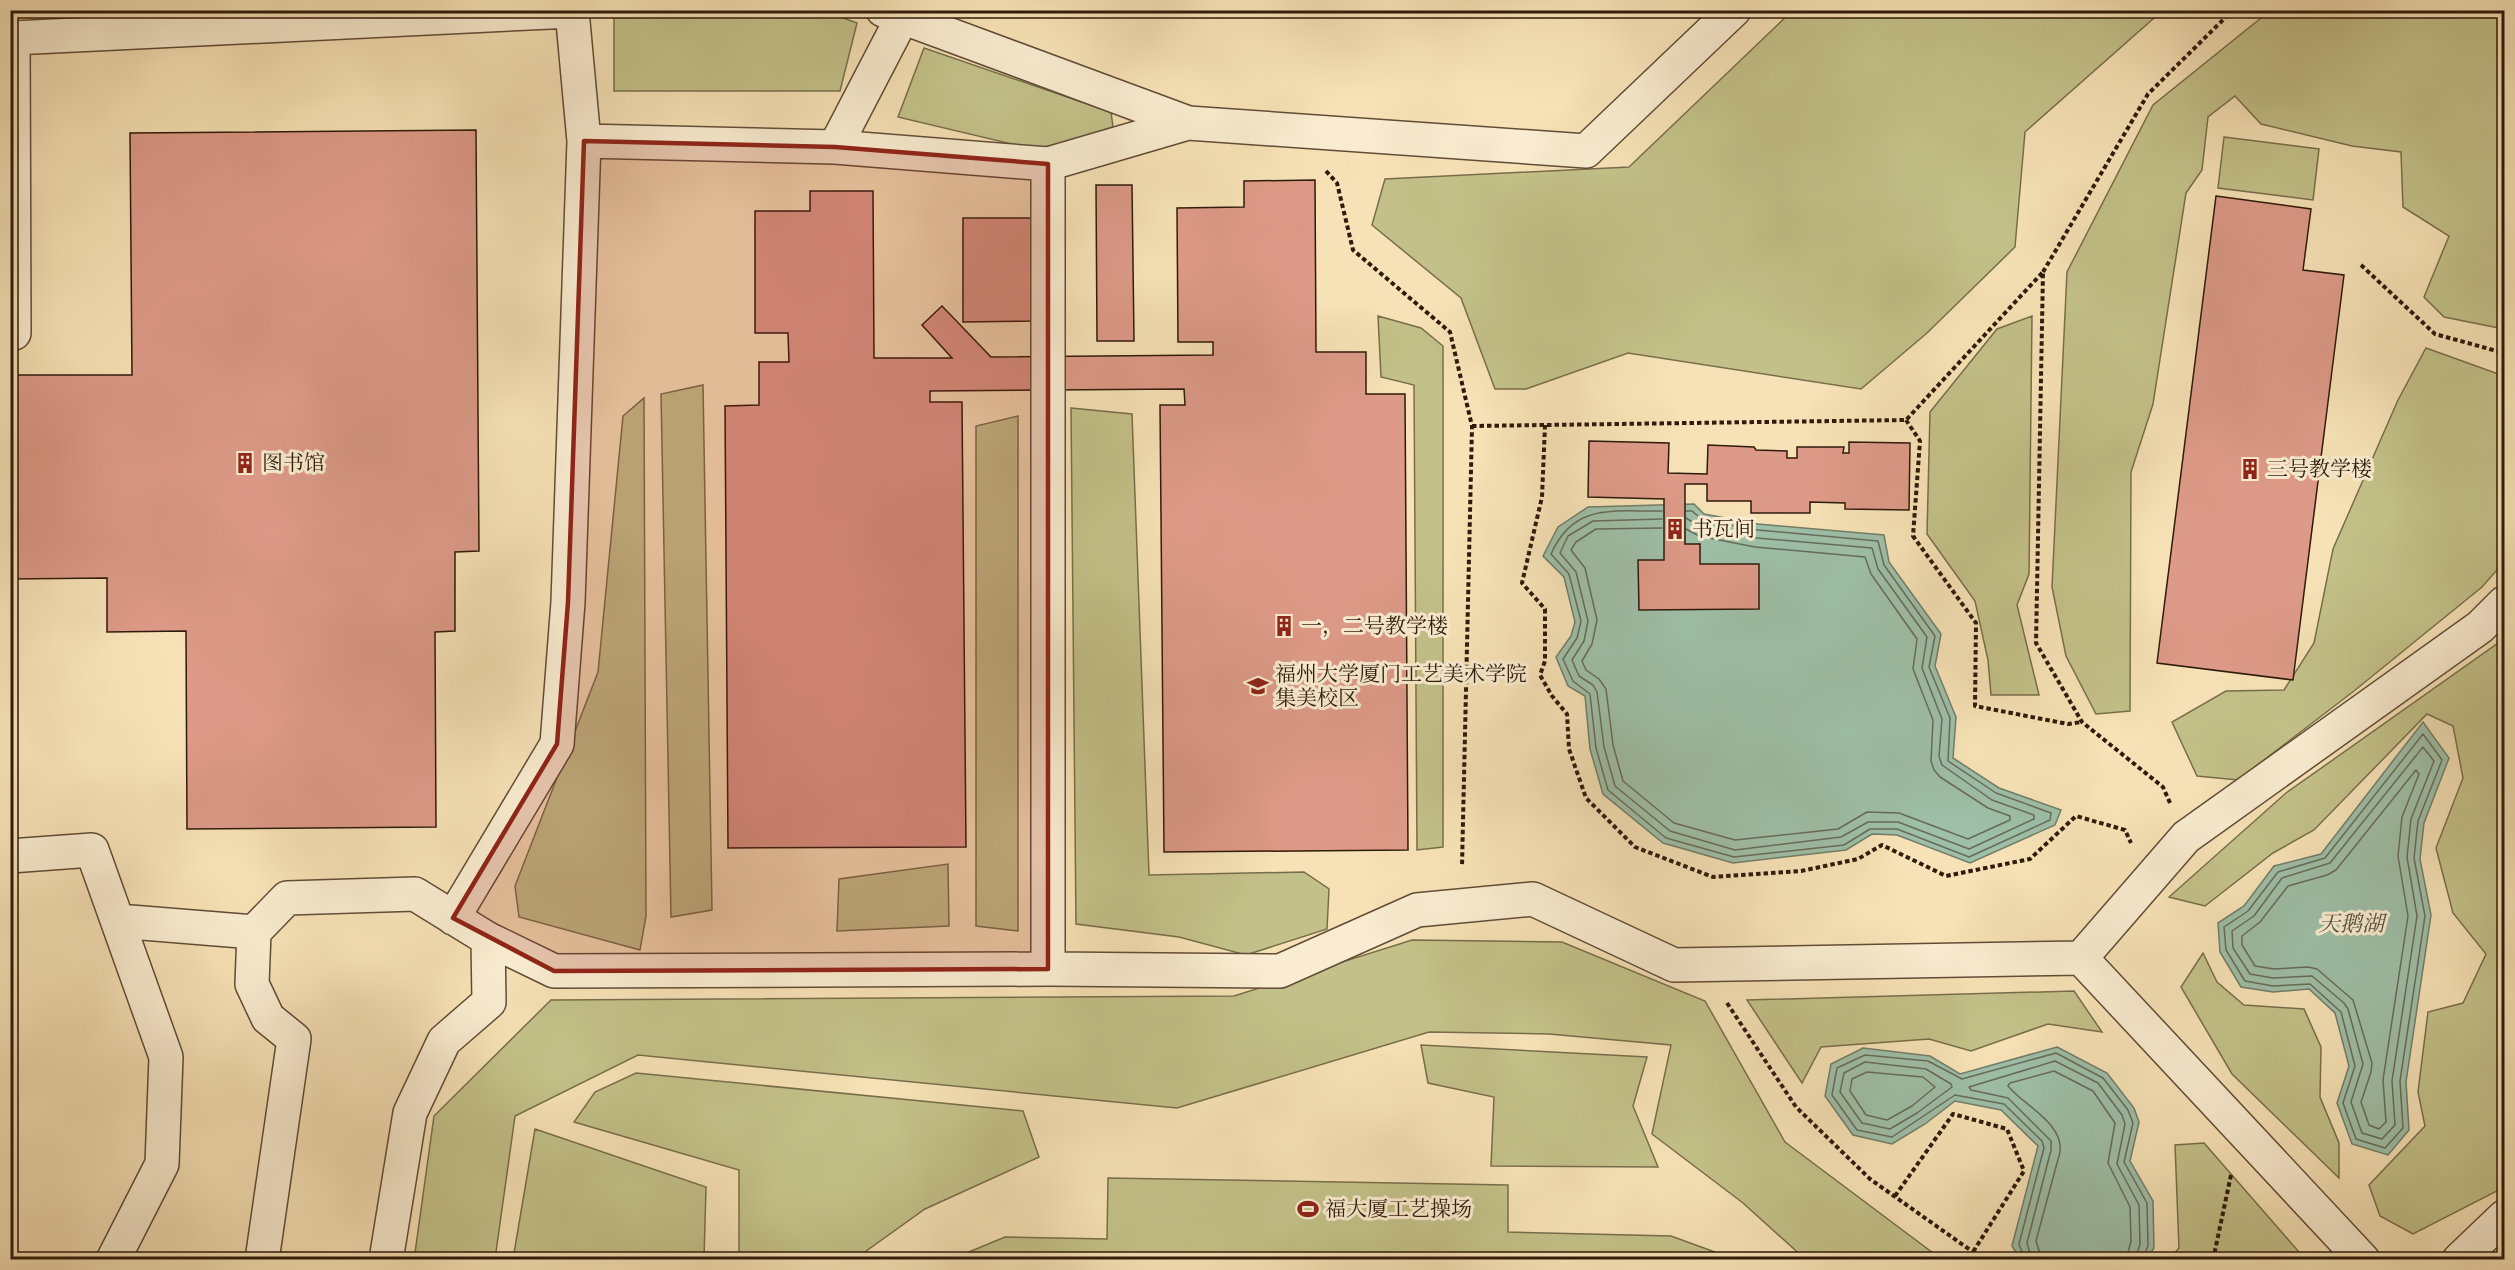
<svg xmlns="http://www.w3.org/2000/svg" width="2515" height="1270" font-family="Cardo,'Noto Serif SC',serif">
<style>
.green{fill:#c3c189;stroke:#796e4a;stroke-width:1.5}
.water{fill:#9ebfa8;stroke:#727d69;stroke-width:1.5}
.lines{fill:none;stroke-linecap:round;stroke-linejoin:round}
.shore{stroke:#666c5a;stroke-width:1.5}
.building{fill:#dd9a88;stroke:#2f1a0b;stroke-width:1.5}
.minor-casing{stroke:#614c36;stroke-width:36}
.path{stroke:#2f1a0b;stroke-width:4;stroke-dasharray:4.5 3;stroke-linecap:butt}
.minor{stroke:#f9ecd0;stroke-width:33}
.marked{fill:#8f2418;fill-opacity:0.2;stroke:#8f2418;stroke-width:4.5;stroke-linejoin:round}
.labels{text-anchor:middle;dominant-baseline:central;stroke-width:6;stroke-linejoin:round;paint-order:stroke}
.poi-label{font-size:21px;fill:#2f1a0b;stroke:#f9ecd0;text-anchor:start}
.water-label{font-size:22px;font-style:italic;fill:#565442;stroke:#f9ecd0}
</style>
<rect width="100%" height="100%" fill="#f6e2b6"/>
<filter id="stains"><feTurbulence type="fractalNoise" baseFrequency=".00333" numOctaves="4"/><feColorMatrix values="0 0 0 0 .2 0 0 0 0 .09 0 0 0 0 .02 0 0 0 .5 -.17"/></filter>
<radialGradient id="worn" r=".72"><stop offset=".6" stop-color="#630" stop-opacity="0"/><stop offset="1" stop-color="#630" stop-opacity=".3"/></radialGradient>
<path class="green" d="M 1793,10 L 2162,11 L 2025,132 L 2015,247 L 1927,333 L 1861,389 L 1628,353 L 1526,389 L 1495,389 L 1461,298 L 1372,225 L 1385,179 L 1629,167 Z
M 2271,10 L 2504,11 L 2504,329 L 2444,317 L 2424,297 L 2449,236 L 2403,207 L 2401,152 L 2352,146 L 2261,124 L 2235,96 L 2208,117 L 2202,170 L 2186,193 L 2153,404 L 2131,472 L 2130,711 L 2096,714 L 2066,656 L 2052,587 L 2067,272 L 2153,105 Z
M 614,11 L 824,11 L 857,23 L 840,91 L 614,91 Z
M 924,48 L 1111,112 L 1113,127 L 1041,151 L 898,117 Z
M 2224,137 L 2319,149 L 2313,200 L 2218,188 Z
M 1378,316 L 1421,328 L 1443,346 L 1443,847 L 1417,850 L 1414,385 L 1381,377 Z
M 2032,316 L 2029,574 L 2017,605 L 2039,695 L 1991,695 L 1988,660 L 1975,601 L 1927,534 L 1930,412 L 1997,329 Z
M 2426,348 L 2504,376 L 2504,562 L 2482,587 L 2354,691 L 2238,780 L 2197,776 L 2172,722 L 2226,691 L 2284,690 L 2314,643 L 2333,549 L 2398,400 Z
M 703,385 L 712,910 L 671,917 L 661,394 Z
M 644,398 L 646,916 L 640,950 L 519,917 L 515,886 L 598,672 L 623,416 Z
M 1071,408 L 1132,414 L 1149,875 L 1304,872 L 1329,889 L 1327,929 L 1246,955 L 1179,937 L 1076,924 Z
M 1018,416 L 1018,931 L 976,926 L 976,426 Z
M 2501,641 L 2504,643 L 2504,1183 L 2497,1191 L 2413,1234 L 2380,1216 L 2369,1185 L 2425,1126 L 2418,1092 L 2428,1012 L 2463,1003 L 2486,954 L 2453,913 L 2436,848 L 2463,778 L 2453,726 L 2427,714 L 2314,830 L 2273,853 L 2205,906 L 2169,897 L 2286,793 Z
M 948,864 L 949,926 L 837,931 L 839,879 Z
M 1412,940 L 1562,942 L 1705,1001 L 1785,1142 L 1941,1259 L 1805,1259 L 1743,1203 L 1652,1134 L 1671,1045 L 1549,1034 L 1429,1032 L 1177,1108 L 638,1055 L 515,1116 L 495,1259 L 414,1260 L 434,1116 L 551,1000 L 1234,996 Z
M 2203,953 L 2217,982 L 2244,1005 L 2304,1009 L 2321,1047 L 2320,1097 L 2339,1143 L 2339,1178 L 2232,1074 L 2181,987 Z
M 2074,991 L 2102,1032 L 2048,1024 L 1971,1051 L 1929,1039 L 1821,1047 L 1802,1083 L 1747,1000 Z
M 1421,1045 L 1647,1057 L 1633,1106 L 1658,1167 L 1491,1166 L 1494,1097 L 1428,1083 Z
M 636,1073 L 1023,1111 L 1039,1157 L 925,1209 L 855,1259 L 766,1260 L 739,1256 L 739,1170 L 574,1122 L 595,1092 Z
M 535,1129 L 706,1187 L 704,1259 L 513,1259 Z
M 2204,1143 L 2305,1259 L 2169,1259 L 2179,1248 L 2175,1145 Z
M 1108,1178 L 1508,1185 L 1508,1232 L 1671,1236 L 1734,1259 L 952,1259 L 1005,1237 L 1107,1239 Z"/>
<path class="water" d="M 1694,504 L 1704,514 L 1758,524 L 1884,535 L 1889,562 L 1941,634 L 1935,666 L 1956,717 L 1953,758 L 1999,788 L 2061,810 L 2055,825 L 1970,863 L 1897,835 L 1872,834 L 1846,850 L 1733,863 L 1663,843 L 1603,794 L 1590,749 L 1585,696 L 1568,686 L 1556,657 L 1571,636 L 1575,622 L 1564,577 L 1543,556 L 1558,527 L 1588,507 Z
M 2423,722 L 2449,758 L 2424,823 L 2420,859 L 2431,915 L 2406,1082 L 2409,1130 L 2388,1155 L 2352,1144 L 2337,1103 L 2349,1066 L 2335,1013 L 2309,989 L 2273,992 L 2241,987 L 2220,952 L 2218,923 L 2244,906 L 2274,866 L 2321,854 Z
M 2057,1047 L 2107,1073 L 2134,1108 L 2139,1122 L 2130,1161 L 2153,1201 L 2154,1248 L 2147,1259 L 2020,1259 L 2012,1246 L 2038,1146 L 2001,1110 L 1955,1101 L 1925,1124 L 1892,1144 L 1853,1135 L 1825,1096 L 1831,1064 L 1863,1048 L 1930,1056 L 1960,1074 Z"/>
<g class="lines">
<path class="shore" d="M 1662,511 C 1614,512 1574,502 1551,554 L 1569,574 L 1581,621 L 1577,638 L 1563,659 L 1573,681 L 1590,694 L 1596,748 L 1608,790 L 1666,838 L 1734,857 L 1844,845 L 1870,829 L 1897,829 L 1969,857 L 2050,820 L 2051,813 L 1996,793 L 1948,761 L 1950,718 L 1929,667 L 1935,636 L 1884,565 L 1878,541 L 1758,530 L 1703,520 L 1692,511 L 1686,511
M 1662,519 L 1593,521 L 1568,536 L 1560,553 L 1576,572 L 1588,621 L 1584,641 L 1572,660 L 1579,676 L 1593,685 L 1597,692 L 1604,747 L 1615,786 L 1670,831 L 1735,850 L 1841,837 L 1868,822 L 1898,822 L 1969,849 L 2034,819 L 2034,815 L 1992,800 L 1942,765 L 1939,756 L 1942,719 L 1922,668 L 1927,637 L 1878,569 L 1872,548 L 1757,538 L 1701,527 L 1686,518
M 1662,528 L 1596,529 L 1576,542 L 1571,550 L 1585,568 L 1597,620 L 1592,644 L 1582,661 L 1586,670 L 1599,679 L 1606,689 L 1613,745 L 1623,781 L 1674,823 L 1735,840 L 1838,829 L 1867,812 L 1899,813 L 1968,839 L 2010,820 L 2010,816 L 1988,808 L 1940,777 L 1934,770 L 1931,761 L 1933,720 L 1913,669 L 1917,639 L 1871,574 L 1865,557 L 1755,547 L 1699,536 L 1686,529
M 2423,734 L 2442,760 L 2418,821 L 2414,858 L 2425,916 L 2400,1081 L 2403,1128 L 2385,1148 L 2356,1139 L 2343,1103 L 2355,1066 L 2341,1012 L 2310,984 L 2273,986 L 2245,981 L 2226,950 L 2224,927 L 2248,911 L 2278,872 L 2325,858 Z
M 2423,747 L 2434,761 L 2411,819 L 2407,857 L 2417,916 L 2392,1081 L 2395,1125 L 2382,1139 L 2362,1133 L 2351,1102 L 2363,1064 L 2348,1009 L 2344,1003 L 2312,976 L 2273,978 L 2250,974 L 2233,948 L 2232,931 L 2254,916 L 2282,878 L 2330,863 Z
M 2416,770 L 2419,774 L 2402,817 L 2398,856 L 2408,916 L 2383,1080 L 2386,1122 L 2379,1129 L 2369,1125 L 2361,1102 L 2371,1072 L 2372,1063 L 2353,1000 L 2317,969 L 2308,967 L 2274,969 L 2255,966 L 2242,945 L 2242,936 L 2260,922 L 2288,886 L 2327,875 L 2336,870 Z
M 1865,1062 L 1926,1069 L 1951,1084 L 1952,1087 L 1917,1113 L 1890,1129 L 1862,1123 L 1840,1092 L 1844,1073 Z
M 1867,1072 L 1923,1077 L 1935,1087 L 1912,1106 L 1887,1120 L 1866,1115 L 1850,1091 L 1852,1079 Z
M 2025,1260 L 2019,1244 L 2044,1148 L 2042,1141 L 2004,1104 L 1955,1095 L 1892,1137 L 1857,1130 L 1832,1095 L 1837,1068 L 1865,1055 L 1928,1061 L 1962,1079 L 2056,1053 L 2103,1078 L 2128,1110 L 2133,1123 L 2124,1162 L 2147,1203 L 2148,1246 L 2142,1260
M 2032,1260 L 2027,1243 L 2051,1150 L 2051,1141 L 2008,1098 L 1971,1090 L 1969,1087 L 2055,1061 L 2098,1083 L 2122,1115 L 2125,1124 L 2117,1164 L 2139,1205 L 2140,1244 L 2135,1260
M 2042,1260 L 2036,1241 L 2060,1152 C 2064,1123 2023,1105 2008,1086 L 2010,1083 L 2054,1071 L 2093,1091 L 2115,1123 L 2108,1163 L 2130,1207 L 2131,1241 L 2126,1260"/>
</g>
<path class="building" d="M 476,130 L 479,551 L 455,552 L 455,631 L 435,632 L 436,827 L 187,829 L 186,631 L 107,632 L 107,578 L 10,579 L 10,375 L 132,375 L 130,133 Z
M 1315,180 L 1316,352 L 1366,352 L 1366,394 L 1405,394 L 1408,850 L 1164,852 L 1160,405 L 1185,405 L 1184,389 L 930,391 L 930,402 L 962,402 L 966,847 L 728,848 L 725,406 L 759,405 L 759,362 L 789,362 L 788,333 L 755,333 L 755,211 L 810,211 L 810,191 L 873,191 L 874,358 L 952,358 L 922,325 L 942,306 L 991,357 L 1213,355 L 1213,342 L 1178,342 L 1177,208 L 1244,207 L 1244,181 Z
M 1096,185 L 1132,185 L 1134,341 L 1097,341 Z
M 2216,196 L 2311,209 L 2303,270 L 2344,275 L 2293,680 L 2157,663 Z
M 963,218 L 1041,218 L 1042,321 L 963,322 Z
M 1589,441 L 1669,443 L 1668,473 L 1707,474 L 1708,445 L 1754,447 L 1756,450 L 1787,451 L 1787,458 L 1797,458 L 1797,447 L 1844,447 L 1843,453 L 1849,453 L 1849,442 L 1910,443 L 1909,510 L 1845,509 L 1845,503 L 1810,502 L 1810,513 L 1751,513 L 1751,501 L 1707,501 L 1707,484 L 1685,484 L 1685,544 L 1700,544 L 1700,564 L 1759,564 L 1759,609 L 1639,610 L 1638,560 L 1664,560 L 1664,499 L 1588,497 Z"/>
<g class="lines">
<defs>
<path id="minor" d="M 883,10 L 1188,123 L 1586,151 L 1734,10
M 584,141 L 835,147 L 1048,164
M 835,147 L 902,18
M 10,333 L 14,333 L 13,38 L 572,11 L 584,141 L 568,602 L 557,744 L 453,918
M 10,856 L 92,850 L 166,1057 L 162,1164 L 113,1260
M 118,921 L 254,932
M 2081,958 L 2363,1260
M 1048,969 L 1048,164 L 1188,123
M 262,1260 L 294,1039 L 268,1018 L 252,984 L 254,932 L 287,898 L 415,894 L 488,939 L 554,971 L 1048,969 L 1280,971 L 1417,910 L 1533,899 L 1674,965 L 2081,958 L 2186,837 L 2480,627 L 2504,603
M 386,1260 L 410,1113 L 444,1041 L 489,1002 L 488,939
M 2459,1260 L 2504,1217"/>
</defs>
<use href="#minor" class="minor-casing"/>
<path class="path" d="M 1326,171 L 1337,183 L 1353,250 L 1450,332 L 1472,426 L 1462,866
M 2361,265 L 2435,334 L 2504,353
M 2043,272 L 2148,94 L 2233,10
M 1906,420 L 1920,441 L 1913,536 L 1976,623 L 1975,706 L 2068,724 L 2082,722
M 1545,425 L 1542,497 L 1522,583 L 1545,609 L 1545,661 L 1540,675 L 1552,696 L 1567,714 L 1569,749 L 1586,798 L 1635,847 L 1713,877 L 1801,871 L 1858,859 L 1882,845 L 1946,876 L 2030,859 L 2076,816 L 2125,830 L 2131,843
M 1472,426 L 1906,420 L 2043,272 L 2036,643 L 2082,722 L 2163,787 L 2170,803
M 1727,1003 L 1796,1107 L 1870,1179 L 1973,1252 L 1980,1260
M 1895,1196 L 1953,1114 L 2007,1129 L 2024,1171 L 1973,1252
M 2213,1260 L 2231,1175"/>
<use href="#minor" class="minor"/>
</g>
<path class="marked" d="M 584,141 L 835,147 L 1048,164 L 1048,969 L 554,971 L 453,918 L 557,744 L 568,602 Z"/>
<defs>
<symbol id="building-bare" viewBox="-9 -9 18 18"><path d="M-4-6H4V6H1V3H-1V6H-4ZM-2.5-4.3h1.7v1.8h-1.7ZM.8-4.3h1.7v1.8H.8ZM-2.5-1h1.7V.8h-1.7ZM.8-1h1.7V.8H.8Z" fill="#8f2418" stroke="#f9ecd0" stroke-width="2.5" paint-order="stroke"/></symbol>
<symbol id="university-bare" viewBox="-9 -9 18 18"><path d="M0-5L7-2L0 1L-7-2ZM-4 1L0 2.5L4 1V4Q0 6-4 4Z" fill="#8f2418" stroke="#f9ecd0" stroke-width="2.5" paint-order="stroke"/></symbol>
<symbol id="stadium-bare" viewBox="-9 -9 18 18"><path d="M0-5a6.5 5 0 1 0 0 10a6.5 5 0 1 0 0-10ZM-3.5-1.8h7v3.6h-7Z" fill="#8f2418" stroke="#f9ecd0" stroke-width="2.5" paint-order="stroke"/></symbol>
</defs>
<g fill-rule="evenodd">
<use href="#building-bare" x="230" y="448" width="30" height="30"/>
<use href="#building-bare" x="2235" y="454" width="30" height="30"/>
<use href="#building-bare" x="1660" y="514" width="30" height="30"/>
<use href="#building-bare" x="1269" y="611" width="30" height="30"/>
<use href="#university-bare" x="1243" y="671" width="30" height="30"/>
<use href="#stadium-bare" x="1293" y="1194" width="30" height="30"/>
</g>
<g class="labels">
<g class="poi-label">
<text x="262" y="463">图书馆</text>
<text x="2267" y="469">三号教学楼</text>
<text x="1692" y="529">书瓦间</text>
<text x="1301" y="626">一，二号教学楼</text>
<text x="1275" y="674">福州大学厦门工艺美术学院<tspan x="1275" dy="24">集美校区</tspan></text>
<text x="1325" y="1209">福大厦工艺操场</text>
</g>
<g class="water-label">
<text x="2351" y="924">天鹅湖</text>
</g>
</g>
<rect width="2515" height="1270" fill="none" stroke="#f6e2b6" stroke-width="36"/>
<rect x="12" y="12" width="2491" height="1246" fill="none" stroke="#2f1a0b" stroke-width="3"/>
<rect x="18" y="18" width="2479" height="1234" fill="none" stroke="#2f1a0b" stroke-width="1.5"/>
<rect width="100%" height="100%" filter="url(#stains)"/>
<rect width="100%" height="100%" fill="url(#worn)"/>
</svg>
